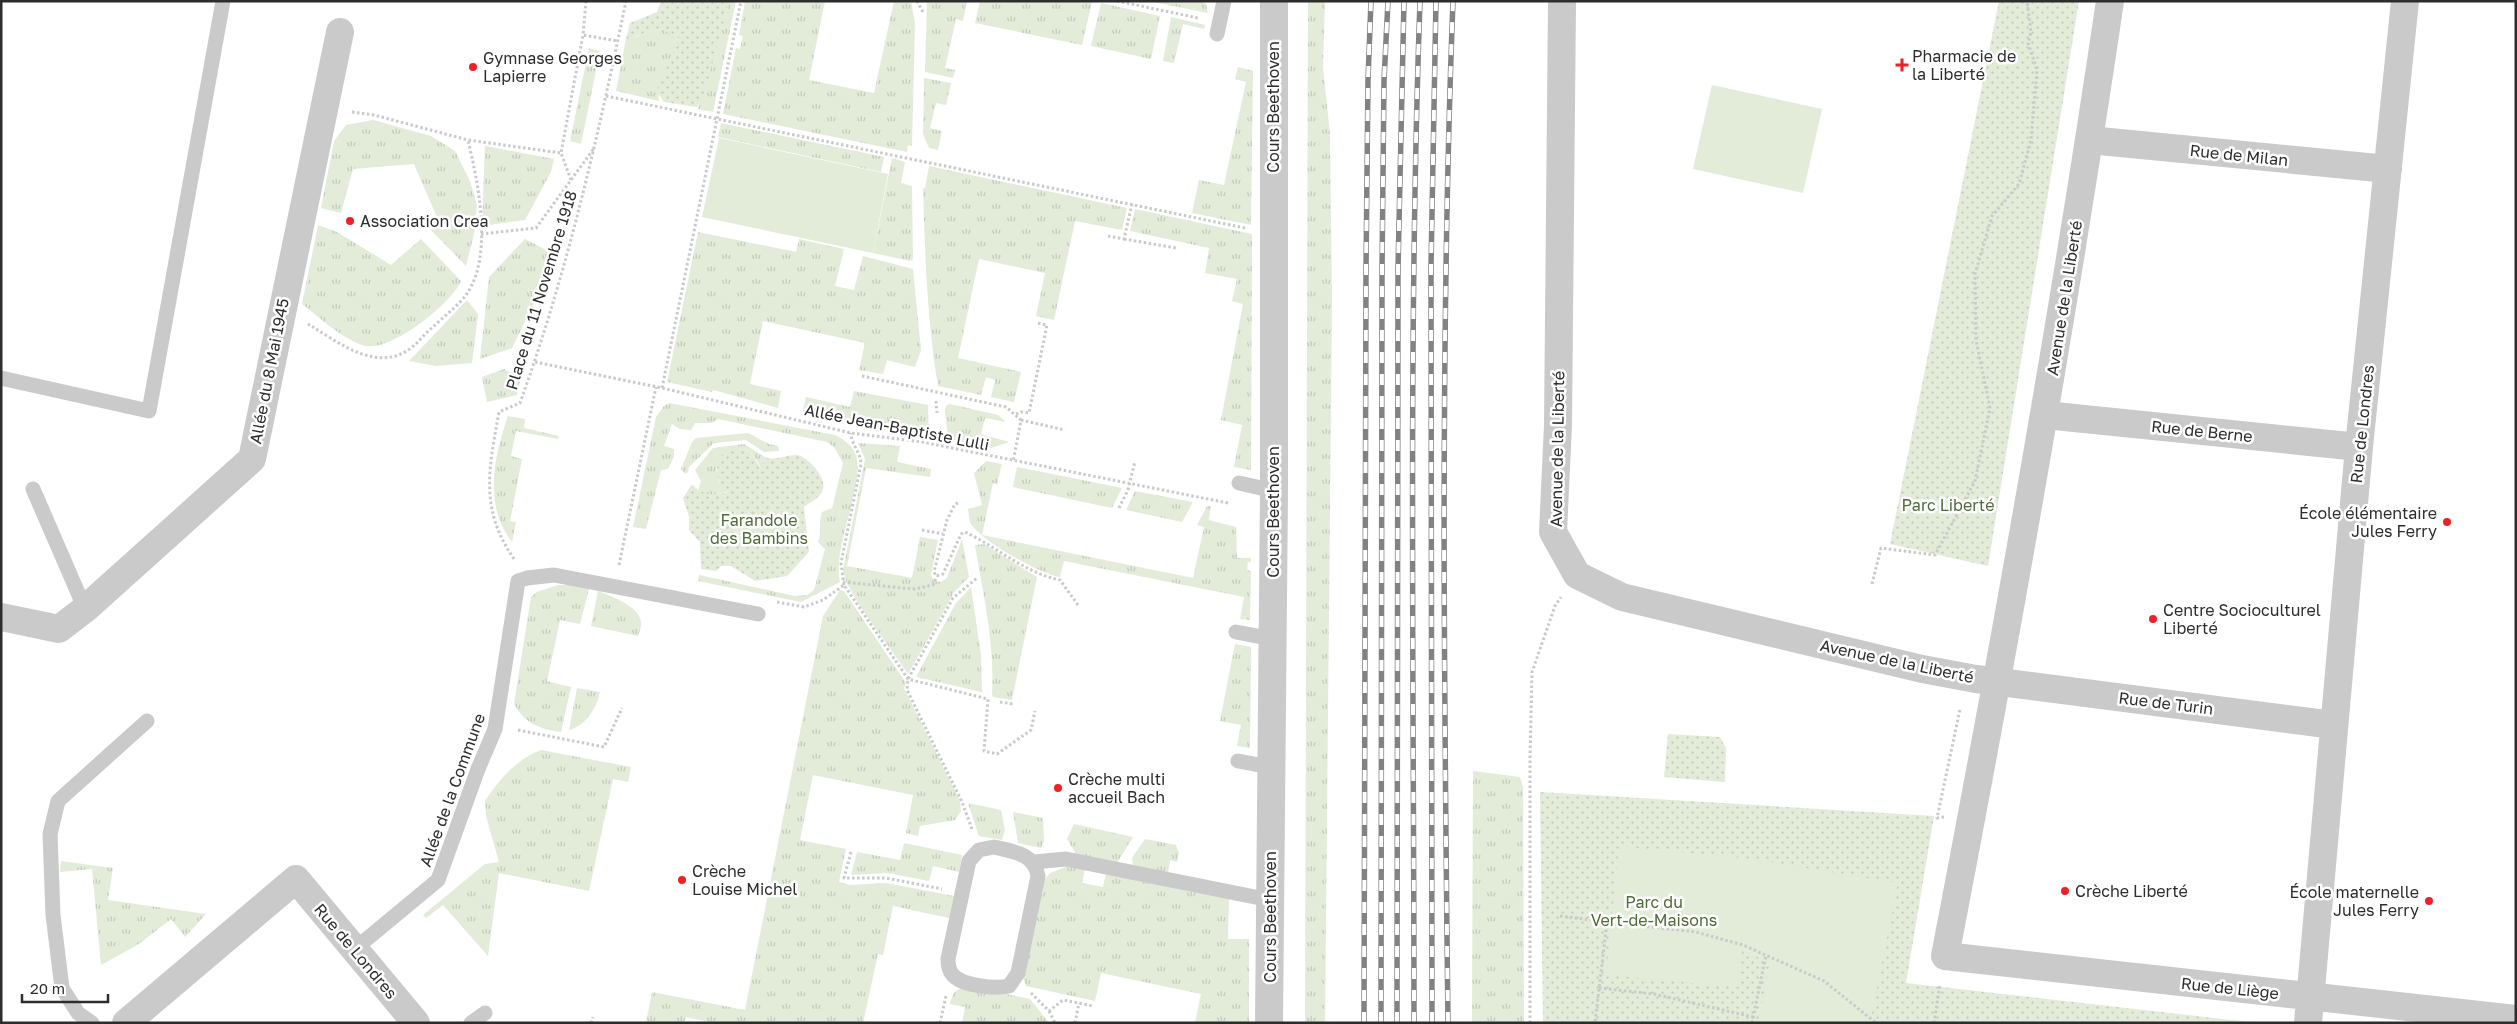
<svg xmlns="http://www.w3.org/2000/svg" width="2517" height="1024" font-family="'Golos Text',sans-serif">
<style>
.grass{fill:url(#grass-tufts)}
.park{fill:url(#park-dots)}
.garden{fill:#e2ecd9}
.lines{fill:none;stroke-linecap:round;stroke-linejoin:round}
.path{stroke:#cacaca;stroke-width:3;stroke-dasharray:2.5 2.5;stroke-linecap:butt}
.service{stroke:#cacaca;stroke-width:15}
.minor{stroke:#cacaca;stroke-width:28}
.rail-casing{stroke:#828282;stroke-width:5.5}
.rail{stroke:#fff;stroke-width:4;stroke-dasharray:11;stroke-linecap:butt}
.poi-dot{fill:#f31f26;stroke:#fff;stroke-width:2}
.labels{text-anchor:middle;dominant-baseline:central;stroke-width:5;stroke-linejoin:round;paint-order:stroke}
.poi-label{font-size:16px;fill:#2d2d2d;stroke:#fff;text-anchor:start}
.street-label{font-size:16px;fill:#2d2d2d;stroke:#fff}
.park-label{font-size:16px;fill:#4d6c37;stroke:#fff}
</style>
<defs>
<pattern id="grass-tufts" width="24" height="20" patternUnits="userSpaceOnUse" patternTransform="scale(1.25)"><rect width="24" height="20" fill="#e2ecd9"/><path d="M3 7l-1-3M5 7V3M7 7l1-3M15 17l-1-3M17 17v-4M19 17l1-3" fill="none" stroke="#c2cbbb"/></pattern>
<pattern id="park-dots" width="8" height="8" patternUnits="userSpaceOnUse" patternTransform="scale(1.25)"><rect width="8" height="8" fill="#e2ecd9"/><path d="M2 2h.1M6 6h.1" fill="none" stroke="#c2cbbb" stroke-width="1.8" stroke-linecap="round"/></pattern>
</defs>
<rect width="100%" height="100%" fill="#fff"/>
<path class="grass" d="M 729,1 L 736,1 L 713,112 L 698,109 Z
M 745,1 L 825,1 L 809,80 L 874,93 L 894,1 L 911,1 L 915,23 L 912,146 L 908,145 L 907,152 L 723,114 L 736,48 L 740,49 L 743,36 L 739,35 Z
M 927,1 L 967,1 L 963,21 L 956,19 L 945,68 L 955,70 L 953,78 L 925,72 Z
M 980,1 L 1089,1 L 1092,2 L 1082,45 L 975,23 Z
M 1148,1 L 1202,1 L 1206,4 L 1208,13 Z
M 1308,1 L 1325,1 L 1323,67 L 1330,135 L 1332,301 L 1325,1023 L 1305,1023 Z
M 1101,3 L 1160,16 L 1151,59 L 1091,46 Z
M 1171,17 L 1205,25 L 1204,29 L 1183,24 L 1174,63 L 1163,61 Z
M 661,29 L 677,36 L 679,40 L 658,91 L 659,101 L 616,91 L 626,39 Z
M 589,48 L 600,51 L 581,144 L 570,141 Z
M 1238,67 L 1253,71 L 1251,225 L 1192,213 L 1199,180 L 1224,185 L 1246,82 L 1235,79 Z
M 924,78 L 951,83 L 946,105 L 936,103 L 930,128 L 942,131 L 938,150 L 929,148 L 923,134 Z
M 373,120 L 431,136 L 455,151 L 470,181 L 477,205 L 474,234 L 466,266 L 431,230 L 439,222 L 414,164 L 353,169 L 341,213 L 321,208 L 334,141 L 346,125 Z
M 721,123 L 884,157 L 881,172 L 718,137 Z
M 485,146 L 554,159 L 551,172 L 525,220 L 482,226 Z
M 892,158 L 905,162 L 901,183 L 912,186 L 913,259 L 910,261 L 873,253 Z
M 929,166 L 1127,208 L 1122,230 L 1075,221 L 1054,320 L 1036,316 L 1045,273 L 979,259 L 958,358 L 1021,372 L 1014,402 L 991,397 L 995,380 L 986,377 L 981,395 L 938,386 C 927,320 925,254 923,188 L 925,188 Z
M 1135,209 L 1252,234 L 1251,470 L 1234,467 L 1242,425 L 1221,420 L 1243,304 L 1232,301 L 1237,279 L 1205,273 L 1209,248 L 1130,231 Z
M 318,225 L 337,232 L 391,265 L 421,239 L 461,281 C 452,303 392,351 366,346 C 346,342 319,317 302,304 Z
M 698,232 L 796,252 L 799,239 L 844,249 L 835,286 L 854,290 L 863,256 L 913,269 L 921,350 L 915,367 L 887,360 L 883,374 L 859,370 L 865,343 L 763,321 L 750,384 L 781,391 L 778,408 L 713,390 L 712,392 L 667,382 Z
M 525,239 L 548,251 L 541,289 L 512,348 L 480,359 L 489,277 Z
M 467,300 L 478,314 L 472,363 L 436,366 L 409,361 Z
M 504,369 L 521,377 L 517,395 L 487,402 L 482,377 Z
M 854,391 L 928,405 L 929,438 L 803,411 L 806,397 L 850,407 Z
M 669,403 L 835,435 C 843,439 851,444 855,453 C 867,480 832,546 840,582 L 801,602 L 698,581 L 699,575 L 795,596 L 807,595 L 814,590 L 825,549 L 818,542 C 822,532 818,522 822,512 L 832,508 L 843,463 L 834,447 L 827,442 L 718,419 L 712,423 L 695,423 L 691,430 L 680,429 L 672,424 L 664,446 L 674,449 L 674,456 L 668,469 L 661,470 L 646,529 L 633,527 L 656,417 L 664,406 Z
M 950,404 L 998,415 L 1006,422 L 985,418 L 981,434 L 1009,442 L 991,448 L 948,439 L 945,410 L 946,406 Z
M 508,416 L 525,419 L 524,428 L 559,436 L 558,439 L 516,431 L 511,456 L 522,459 L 510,521 L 516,522 L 512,542 C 483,504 494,457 508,416 Z
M 748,433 L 769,444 L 778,446 L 779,451 L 764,452 L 746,440 L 714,443 L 689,467 L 688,472 L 685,474 L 681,469 L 692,442 L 696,438 Z
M 858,443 L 900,446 L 897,462 L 931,469 L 930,477 L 866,468 L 847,566 L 912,578 L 920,537 L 938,540 L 931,575 L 934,581 L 941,582 L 947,578 L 962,539 L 969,577 L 955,591 L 908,674 L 860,606 L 847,584 L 843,570 L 865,459 Z
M 744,444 L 765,457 L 761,470 L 759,464 L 750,451 L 735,448 L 716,468 L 719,482 L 730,491 L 709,496 L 698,491 L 701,481 L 695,470 L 713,448 Z
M 986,461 L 1002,464 L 997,484 L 993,483 L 982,535 L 1193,578 L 1204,527 L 1197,525 L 1207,506 L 1211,506 L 1209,520 L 1236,527 L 1237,558 L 1251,558 L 1251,562 L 1248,562 L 1247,570 L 1251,571 L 1250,620 L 1240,619 L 1244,597 L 1064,561 L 1060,577 C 1040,574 983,542 971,524 C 969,521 969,514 968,509 L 982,505 L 974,473 Z
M 1017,467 L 1122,488 L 1112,508 L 1013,487 Z
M 1135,491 L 1193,502 L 1182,522 L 1126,510 Z
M 984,544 L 1037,577 L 1012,700 L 993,697 L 992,694 C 995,644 983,594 975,545 Z
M 558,585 L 573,585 L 589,589 L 580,624 L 560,620 L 547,681 L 571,687 L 561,732 C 540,729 525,724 514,704 L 531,597 L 537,592 Z
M 971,587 L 981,655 L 982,692 L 916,677 L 956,603 Z
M 840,590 L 844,591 L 906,683 L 904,688 L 960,801 L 961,811 L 955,820 L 920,826 L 918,836 L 906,833 L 913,795 L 813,775 L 800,840 L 846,849 L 839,882 L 850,885 L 886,883 L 954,896 L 949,918 L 893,906 L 883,955 L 878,954 L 863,1023 L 713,1023 L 686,1017 L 684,1023 L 646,1023 L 652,992 L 745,1010 L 823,616 Z
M 598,591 C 609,595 634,605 639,616 C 643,623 640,630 638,636 L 591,626 Z
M 1235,644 L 1251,647 L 1250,748 L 1237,746 L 1241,725 L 1220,721 Z
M 577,688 L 600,692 C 596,710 586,725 569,730 Z
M 541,750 L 631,767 L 628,782 L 613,779 L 589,891 L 499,873 L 488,956 L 443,905 L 426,918 L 423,915 L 485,864 L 499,862 L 486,816 L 485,801 C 499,779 517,759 541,750 Z
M 1473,771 L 1520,777 L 1523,787 L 1524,1023 L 1472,1023 Z
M 968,803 L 1001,810 L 1005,830 L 1002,840 L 979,836 Z
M 1013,812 L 1043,818 L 1044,841 L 1041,848 L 1018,843 Z
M 1074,824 L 1133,837 L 1117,863 L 1076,854 L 1067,839 Z
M 1145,839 L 1176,845 L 1179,853 L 1177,862 L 1170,860 L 1168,873 L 1133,866 L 1132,858 Z
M 904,843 L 962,855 L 959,872 L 933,866 L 929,881 L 887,873 L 851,875 L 857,852 L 900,860 Z
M 61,861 L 113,868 L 108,900 L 206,914 L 185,937 L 171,919 L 139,944 L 101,965 L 92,869 L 60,872 Z
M 1068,866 L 1085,868 L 1082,883 L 1103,887 L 1106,873 L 1229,897 L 1228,939 L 1249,939 L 1249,1023 L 1195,1023 L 1201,994 L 1101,973 L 1095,1001 L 1026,986 L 1022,975 L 1045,879 L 1050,873 Z
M 970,986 L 1030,999 L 1049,1023 L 962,1023 L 965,1007 L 950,1004 C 953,991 956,988 970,986 Z"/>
<path class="park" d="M 661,1 L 729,1 L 703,99 L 697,107 L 664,102 L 658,94 L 658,87 L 679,40 L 677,36 L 661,29 L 626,39 L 630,23 L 657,12 Z
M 1999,1 L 2079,1 L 1988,566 L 1890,544 Z
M 735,448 L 750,451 L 761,469 L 765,457 C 775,461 786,455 796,455 C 807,455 827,478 823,489 C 820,499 811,501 804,507 L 809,552 L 787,576 L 755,581 L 731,566 L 721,566 L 716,571 L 701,569 L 700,542 L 689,530 L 689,517 L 683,498 L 692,484 C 704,497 713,495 729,492 C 711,480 713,455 735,448 Z
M 1668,734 L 1720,737 L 1726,748 L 1725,782 L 1664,777 Z
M 1540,792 L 1934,816 L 1906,983 L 2258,1023 L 1543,1023 Z"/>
<path class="garden" d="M 1712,85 L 1822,109 L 1803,193 L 1693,169 Z
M 719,138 L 888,174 L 873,253 L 702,217 Z
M 1619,846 L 1753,859 L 1898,883 L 1870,1023 L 1758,1023 L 1770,963 L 1742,950 L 1738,987 L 1606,975 Z"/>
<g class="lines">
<path class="path" d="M 586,1 L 583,35 L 618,41
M 917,1 L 924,14
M 1117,1 L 1198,18
M 606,96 L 1245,228
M 352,112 L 374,115 L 468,140 L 561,153
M 571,180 L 561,153 L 583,35
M 481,234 L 536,228 L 595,147
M 1108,236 L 1124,239 L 1132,204
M 1124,239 L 1176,248
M 308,324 C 338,342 377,374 411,348 C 419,342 425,333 433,327 C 443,317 457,307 466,295 C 494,256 478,183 468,140
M 535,362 L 662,388 L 851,433 L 922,442 L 1228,503
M 862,376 L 1006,407 L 1021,420 L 1013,462
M 662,388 L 741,1
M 936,401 L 937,413
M 1016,414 L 1021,412 L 1029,413 L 1047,325 L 1036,323
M 1021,420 L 1065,430
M 958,503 L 955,504 L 947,520 L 934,572 L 936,576 L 943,574 L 961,534 L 965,532 C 997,547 1025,573 1060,580 L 1078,605
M 1119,508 L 1128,490 L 1135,461
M 922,530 L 943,534
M 514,559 C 479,508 489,469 499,412 L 520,403 C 567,273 598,137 626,1
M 619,565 L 656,387
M 843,582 L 914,589 L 933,585 L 937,576
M 1872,584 L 1881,548 L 1935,555 L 1975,481 L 1990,408 L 1976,340 L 1975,274 L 1992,216 L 2019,184 L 2031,140 L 2037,70 L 2028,43 L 2031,32 L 2027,1
M 844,585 L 841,563 L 861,464 C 861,453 851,444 851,433
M 777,602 L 804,607 L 823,600 L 844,585 L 908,679 L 988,699 L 984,751 L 997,754 L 1031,730 L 1035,711
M 1000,702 L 1013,704
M 518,730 L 604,747 L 622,708
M 1944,817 L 1937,818 L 1960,709
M 972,829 L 962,802 L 907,690 L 908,679 L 953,598 L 977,578
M 851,852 L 844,878 L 886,878 L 942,889
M 1560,916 L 1607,922 L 1595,1023
M 1607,922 L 1696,932 L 1743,945 L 1824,981 L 1876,1023
M 1599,988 L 1654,994 L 1753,1017
M 1031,993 L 1049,1011 L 1063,1000 L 1093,1006
M 1049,1011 L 1055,1023
M 591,1023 L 593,1017
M 940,1023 L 946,996
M 1075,1023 L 1079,1003
M 1530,1023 L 1530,759 L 1532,672 L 1555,606 L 1561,597
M 1752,1023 L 1766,955
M 1934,1023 L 1940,984"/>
<path class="service" d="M 1217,34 L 1224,1
M 1,378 L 149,411 L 223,1
M 1239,483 L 1274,491
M 33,489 L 85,609
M 1236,632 L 1272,639
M 1238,761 L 1270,767
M 994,847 C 1014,852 1034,853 1038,876 L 1018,973 L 1009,986 C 995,989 961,986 952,974 C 949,970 948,964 948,959 L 969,861 L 979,850 Z
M 1034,862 L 1066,859 L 1270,900
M 356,948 L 438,880 L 478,769 L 495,729 L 518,581 L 527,578 L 554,575 L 758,614
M 92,1023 L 78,1013 L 62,988 L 53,915 L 50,834 L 58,801 L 147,721
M 471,1023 L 485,1013"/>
<path class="minor" d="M 1562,1 L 1558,425 L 1553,532 L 1577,575 L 1622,597 L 1922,669 L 1976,679 L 2334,725
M 2110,1 C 2063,321 2006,639 1945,956 L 2516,1019
M 2089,140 L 2388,169
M 2045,415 L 2359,447
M 1,617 L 59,629 L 85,609 L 252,459 L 340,32
M 126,1023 L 296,879 L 416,1023
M 1269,1023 L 1274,491 L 1274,1
M 2308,1023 L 2359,447 L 2405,1"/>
<defs>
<path id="rail" d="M 1364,1023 L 1366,271 L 1368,79 L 1371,1
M 1381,1023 L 1382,271 L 1384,81 L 1388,1
M 1397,1023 L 1398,269 L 1404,1
M 1414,1023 C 1414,682 1408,341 1420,1
M 1432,1023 L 1431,267 L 1436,1
M 1448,1023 C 1444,682 1440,341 1453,1"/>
</defs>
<use href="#rail" class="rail-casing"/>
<use href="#rail" class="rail"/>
</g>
<g class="poi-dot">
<path d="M1899.5 57.5h5v5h5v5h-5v5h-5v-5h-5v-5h5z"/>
<circle cx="473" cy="67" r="5"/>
<circle cx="350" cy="221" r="5"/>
<circle cx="2447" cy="522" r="5"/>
<circle cx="2153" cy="619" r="5"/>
<circle cx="1058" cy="788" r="5"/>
<circle cx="682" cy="880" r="5"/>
<circle cx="2065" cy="891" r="5"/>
<circle cx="2429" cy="901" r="5"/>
</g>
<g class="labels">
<g class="poi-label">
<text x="1912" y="56">Pharmacie de<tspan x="1912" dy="18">la Liberté</tspan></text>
<text x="483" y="58">Gymnase Georges<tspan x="483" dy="18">Lapierre</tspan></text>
<text x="360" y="221">Association Crea</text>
<text x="2437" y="513" text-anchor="end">École élémentaire<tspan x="2437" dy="18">Jules Ferry</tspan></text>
<text x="2163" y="610">Centre Socioculturel<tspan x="2163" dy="18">Liberté</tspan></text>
<text x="1068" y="779">Crèche multi<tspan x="1068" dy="18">accueil Bach</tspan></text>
<text x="692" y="871">Crèche<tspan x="692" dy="18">Louise Michel</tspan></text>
<text x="2075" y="891">Crèche Liberté</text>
<text x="2419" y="892" text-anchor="end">École maternelle<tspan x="2419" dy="18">Jules Ferry</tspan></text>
</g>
<g class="street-label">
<text transform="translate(1273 107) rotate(-90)">Cours Beethoven</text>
<text transform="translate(2239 155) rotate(6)">Rue de Milan</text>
<text transform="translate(541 290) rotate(-73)">Place du 11 Novembre 1918</text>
<text transform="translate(2064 298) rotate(-81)">Avenue de la Liberté</text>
<text transform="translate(269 371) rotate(-79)">Allée du 8 Mai 1945</text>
<text transform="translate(2362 424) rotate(-84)">Rue de Londres</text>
<text transform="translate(897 427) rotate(11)">Allée Jean-Baptiste Lulli</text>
<text transform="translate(2202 431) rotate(6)">Rue de Berne</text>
<text transform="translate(1557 449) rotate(-89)">Avenue de la Liberté</text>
<text transform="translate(1273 512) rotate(-90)">Cours Beethoven</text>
<text transform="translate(1897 661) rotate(12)">Avenue de la Liberté</text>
<text transform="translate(2166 703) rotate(7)">Rue de Turin</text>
<text transform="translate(452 790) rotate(-70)">Allée de la Commune</text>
<text transform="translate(1270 917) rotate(-90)">Cours Beethoven</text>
<text transform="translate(356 951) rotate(50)">Rue de Londres</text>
<text transform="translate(2230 988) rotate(6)">Rue de Liège</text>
</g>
<g class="park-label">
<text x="1948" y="505">Parc Liberté</text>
<text x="759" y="520">Farandole<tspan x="759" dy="18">des Bambins</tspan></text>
<text x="1654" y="902">Parc du<tspan x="1654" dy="18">Vert-de-Maisons</tspan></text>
</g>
</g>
<rect width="2517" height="1024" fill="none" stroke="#2d2d2d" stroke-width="5"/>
<path d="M22 994v8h86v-8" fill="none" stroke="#2d2d2d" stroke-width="2.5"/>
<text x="30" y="994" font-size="15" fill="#2d2d2d" stroke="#ffffff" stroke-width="4" paint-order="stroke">20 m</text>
</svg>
